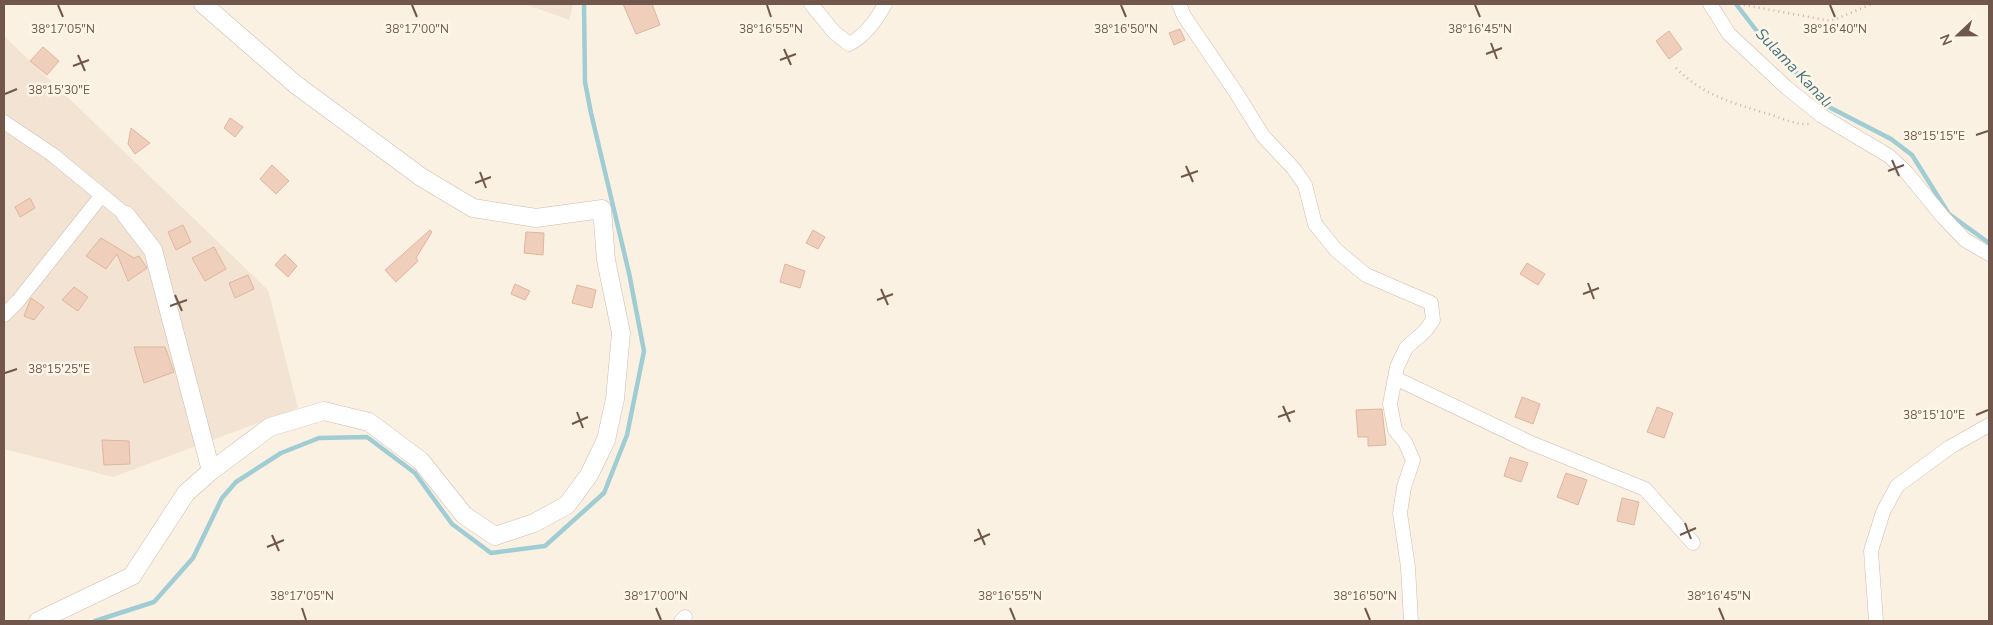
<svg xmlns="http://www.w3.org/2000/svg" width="1993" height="625" font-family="'Nunito Sans',sans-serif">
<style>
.residential{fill:#f2e3d2}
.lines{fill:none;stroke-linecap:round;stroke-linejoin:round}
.stream{stroke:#a0cdd4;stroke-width:4.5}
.building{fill:#efcfbc;stroke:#e0b59e}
.minor-casing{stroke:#cebbad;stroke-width:15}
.tertiary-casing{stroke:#cebbad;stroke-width:19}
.path{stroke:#d3b2a0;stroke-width:2.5;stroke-dasharray:1 4;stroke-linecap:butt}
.minor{stroke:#fff;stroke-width:14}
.tertiary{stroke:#fff;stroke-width:18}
.ticks{fill:none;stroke:#71574b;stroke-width:2}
.labels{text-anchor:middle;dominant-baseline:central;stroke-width:5;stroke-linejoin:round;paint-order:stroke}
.water-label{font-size:16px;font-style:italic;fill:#43757d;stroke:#fef5e9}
.ticks-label{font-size:12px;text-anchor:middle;fill:#71574b;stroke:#fef5e9;stroke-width:5;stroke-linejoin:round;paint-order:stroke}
</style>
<rect width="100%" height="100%" fill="#fbf1e3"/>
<path class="residential" d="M 525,4 L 573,4 L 569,20 Z
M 4,36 L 268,290 L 298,408 L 113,477 L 4,449 Z"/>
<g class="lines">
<path class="stream" d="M 1736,4 L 1756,30 L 1829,107 L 1891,139 L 1912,155 L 1949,214 L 1989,243
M 95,621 L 154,602 L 193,558 L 222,498 L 236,482 L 281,453 L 319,438 L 367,437 L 415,473 L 452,524 L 491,553 L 545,546 L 604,493 L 627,435 L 644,351 L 629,273 L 591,113 L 585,82 L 584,4"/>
</g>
<path class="building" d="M 623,4 L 652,4 L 660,25 L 636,34 Z
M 1180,29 L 1185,40 L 1174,45 L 1169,33 Z
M 1669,31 L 1682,49 L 1669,59 L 1656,41 Z
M 43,47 L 59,61 L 47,75 L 30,61 Z
M 230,118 L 243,127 L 235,137 L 224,128 Z
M 131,128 L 150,143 L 135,154 L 128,144 Z
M 272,165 L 289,181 L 276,194 L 260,179 Z
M 30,198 L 35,208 L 20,217 L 15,207 Z
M 183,225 L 191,242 L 176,250 L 168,232 Z
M 430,230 L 432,232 L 416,258 L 418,261 L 396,282 L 385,270 Z
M 813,230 L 825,237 L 818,249 L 806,243 Z
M 526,232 L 544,233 L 543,255 L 524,253 Z
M 101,238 L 134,258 L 139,256 L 147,268 L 128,281 L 117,254 L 106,269 L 86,256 Z
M 214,247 L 226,269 L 205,281 L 192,258 Z
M 285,254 L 297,266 L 288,277 L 275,265 Z
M 1527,263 L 1545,274 L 1538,285 L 1520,274 Z
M 785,264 L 805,271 L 800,288 L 780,282 Z
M 248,275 L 254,289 L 235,298 L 229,283 Z
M 515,284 L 530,291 L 525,300 L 511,294 Z
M 577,285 L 596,290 L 592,308 L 572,303 Z
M 74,287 L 88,297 L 78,311 L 62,300 Z
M 31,298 L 44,307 L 34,320 L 24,316 Z
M 134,347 L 165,347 L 174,372 L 144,383 Z
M 1522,397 L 1540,404 L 1533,424 L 1515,417 Z
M 1657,407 L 1673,413 L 1664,438 L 1647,432 Z
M 1382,409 L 1386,445 L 1368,446 L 1368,437 L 1358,437 L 1356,410 Z
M 102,440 L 129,441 L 130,464 L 104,465 Z
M 1510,457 L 1528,463 L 1521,482 L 1504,476 Z
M 1566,473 L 1587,480 L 1578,505 L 1557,497 Z
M 1622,498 L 1639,502 L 1634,525 L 1617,521 Z"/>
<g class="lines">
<defs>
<path id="minor" d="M 811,4 L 834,32 L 849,44 C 865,36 877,19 885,4
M 1179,4 L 1184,16 L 1235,91 L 1263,136 L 1294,169 L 1305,185 L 1315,224 L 1336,250 L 1366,275 L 1431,303 L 1433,320 L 1426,330 L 1406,348 L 1397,367 L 1390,404 L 1395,430 L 1405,442 L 1413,460 L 1404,487 L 1400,513 L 1408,567 L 1411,621
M 1710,4 L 1729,34 L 1787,88 L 1822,116 L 1889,156 L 1907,173 L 1943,217 L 1965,240 L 1989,254
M 4,122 L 53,155 L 126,215
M 4,315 L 18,301 L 102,195
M 1395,378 L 1531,443 L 1645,489 L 1693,543
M 681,621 L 685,617
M 1876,621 L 1871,551 L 1883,512 L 1897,486 L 1950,447 L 1989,425"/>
<path id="tertiary" d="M 126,215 L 153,250 L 211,471 L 270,427 L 324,411 L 369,422 L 421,461 L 464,515 L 495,536 L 534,523 L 567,505 L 589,475 L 606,440 L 615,399 L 621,333 L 606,260 L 602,209 L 536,218 L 473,208 L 421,177 L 295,84 L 203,4
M 38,621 L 132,576 L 186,493 L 211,471"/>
</defs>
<use href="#minor" class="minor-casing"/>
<use href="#tertiary" class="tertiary-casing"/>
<path class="path" d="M 1739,4 L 1831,21 L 1872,4
M 1676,68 C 1703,95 1730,102 1765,113 C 1780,117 1794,125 1810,124"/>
<use href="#minor" class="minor"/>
<use href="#tertiary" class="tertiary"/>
</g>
<path class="ticks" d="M 58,5 L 63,17M 412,5 L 417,17M 767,5 L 771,17M 1121,5 L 1126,17M 1475,5 L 1480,17M 1830,5 L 1835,17M 1491,43 L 1497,59M 784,49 L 791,65M 1486,54 L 1502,48M 78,55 L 85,71M 780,60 L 796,54M 73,66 L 89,60M 5,94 L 17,89M 1976,135 L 1988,131M 1892,160 L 1899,176M 1186,166 L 1193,182M 1888,171 L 1904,165M 480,172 L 486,188M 1181,177 L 1198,171M 475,183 L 491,177M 1588,283 L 1594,299M 881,289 L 888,305M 1583,294 L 1599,288M 175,295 L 182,311M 877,300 L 893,294M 170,306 L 187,300M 5,373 L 17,369M 1283,406 L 1290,422M 577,412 L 583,428M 1976,415 L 1988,410M 1278,417 L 1295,411M 572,424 L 588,417M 1685,523 L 1691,539M 978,529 L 985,545M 272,535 L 279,551M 1680,535 L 1696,528M 974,541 L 990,534M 267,547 L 284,540M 302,608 L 306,620M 656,608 L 661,620M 1010,608 L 1015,620M 1365,608 L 1370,620M 1719,608 L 1724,620"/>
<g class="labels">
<g class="water-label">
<text transform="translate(1794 68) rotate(46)">Sulama Kanalı</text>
</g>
</g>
<g class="ticks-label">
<text x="63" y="33">38°17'05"N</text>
<text x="417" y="33">38°17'00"N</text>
<text x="771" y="33">38°16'55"N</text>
<text x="1126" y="33">38°16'50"N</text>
<text x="1480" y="33">38°16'45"N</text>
<text x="1835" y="33">38°16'40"N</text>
<text x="59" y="94">38°15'30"E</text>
<text x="1934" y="140">38°15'15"E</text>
<text x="59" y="373">38°15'25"E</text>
<text x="1934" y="419">38°15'10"E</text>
<text x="302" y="600">38°17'05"N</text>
<text x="656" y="600">38°17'00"N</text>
<text x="1010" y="600">38°16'55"N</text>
<text x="1365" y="600">38°16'50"N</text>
<text x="1719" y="600">38°16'45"N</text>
</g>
<rect width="1993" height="625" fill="none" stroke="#71574b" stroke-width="10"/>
<g transform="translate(1958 35) rotate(248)" stroke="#fef5e9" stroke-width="4" paint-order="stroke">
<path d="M0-4L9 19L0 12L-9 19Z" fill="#71574b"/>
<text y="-8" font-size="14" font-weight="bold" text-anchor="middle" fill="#71574b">N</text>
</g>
</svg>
